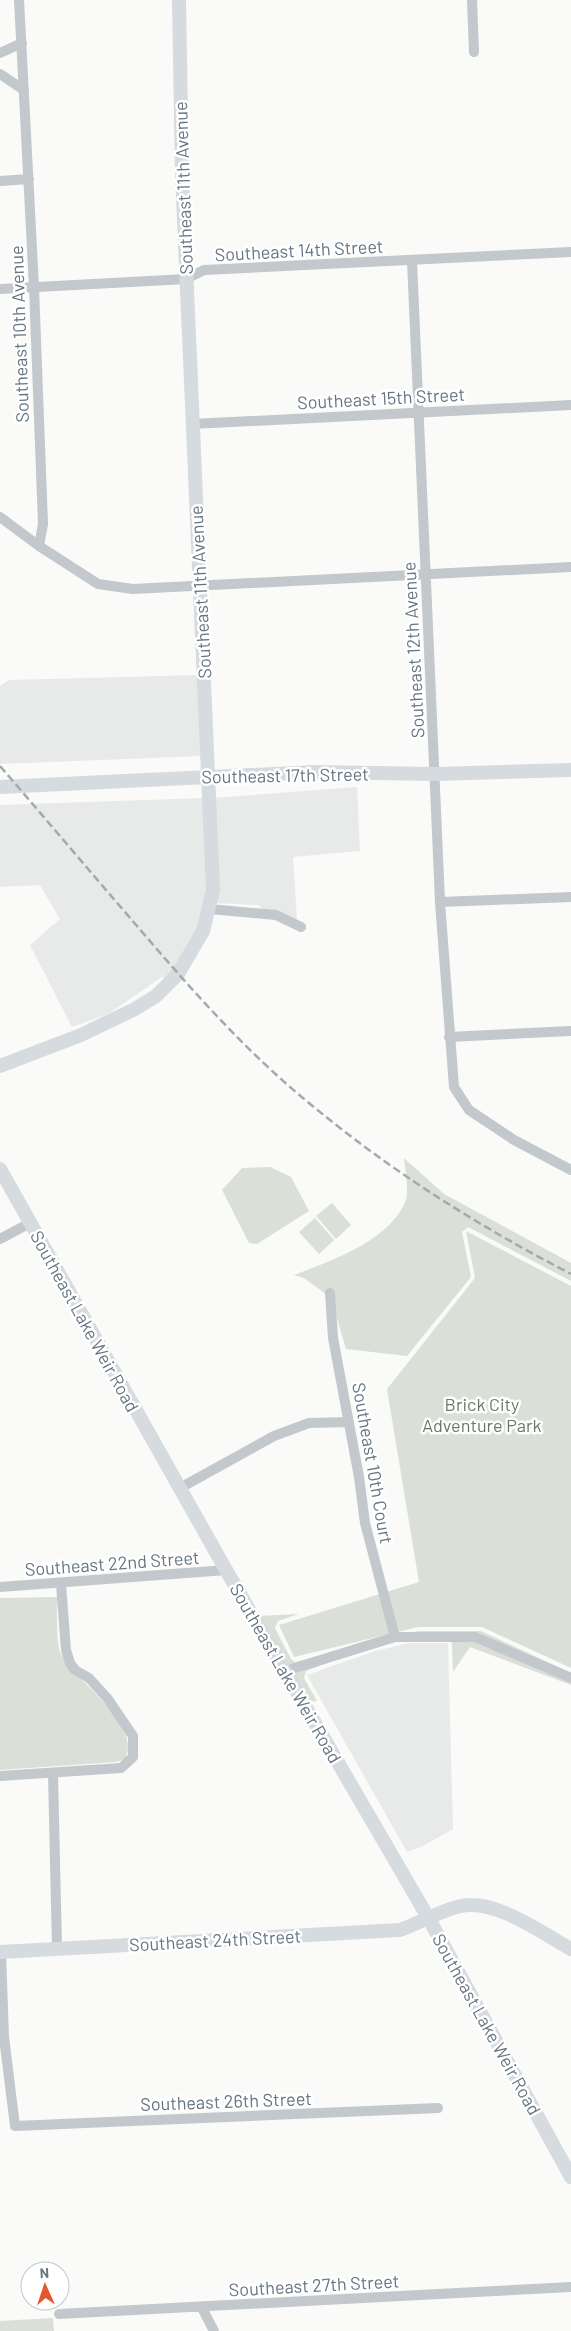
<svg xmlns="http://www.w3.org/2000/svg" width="571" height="2331" font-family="Barlow,sans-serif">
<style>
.built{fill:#e8e9e9}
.green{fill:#dadfd7}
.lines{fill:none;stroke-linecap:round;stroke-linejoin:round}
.street{stroke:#c3c8cc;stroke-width:10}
.secondary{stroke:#d6dbdf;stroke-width:14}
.rail{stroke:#a2aab0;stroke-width:2.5;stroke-dasharray:8 4;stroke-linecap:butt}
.labels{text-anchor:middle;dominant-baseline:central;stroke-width:5;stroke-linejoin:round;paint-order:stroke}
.street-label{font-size:18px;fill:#657683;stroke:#fff}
.park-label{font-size:18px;fill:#687a64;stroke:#fff}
</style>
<rect width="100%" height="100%" fill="#fafaf8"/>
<path class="built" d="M 199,675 L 202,756 L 0,764 L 0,686 L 9,680 Z
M 357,787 L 360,851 L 293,857 L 297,921 L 275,918 L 258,905 L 215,903 L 213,798 Z
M 204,798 L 208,889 L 199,929 L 177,966 L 165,979 L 162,977 L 108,1014 L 72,1027 L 30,945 L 60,919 L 40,885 L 0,887 L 0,805 Z
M 410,1643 L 448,1643 L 453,1829 L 423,1846 L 407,1852 L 307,1675 L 375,1651 Z"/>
<path class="green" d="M 404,1158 L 444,1194 L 571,1263 L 571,1281 L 468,1227 L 462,1232 L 471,1277 L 407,1356 L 346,1349 L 331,1298 L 304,1278 L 294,1275 C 331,1261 391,1240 406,1200 C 409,1192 405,1168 404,1158 Z
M 270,1167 L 291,1177 L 309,1211 L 257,1244 L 249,1243 L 222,1190 L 242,1168 Z
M 332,1203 L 351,1225 L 336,1239 L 316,1216 Z
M 315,1218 L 334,1240 L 319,1254 L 299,1232 Z
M 466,1231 L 571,1286 L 571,1668 L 482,1627 L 418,1627 L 294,1657 L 279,1625 L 419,1582 L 387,1389 L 475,1278 Z
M 57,1597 C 57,1608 56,1646 61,1654 C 76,1682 143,1724 125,1759 L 116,1762 L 0,1770 L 0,1598 Z
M 299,1614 L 278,1621 L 275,1628 L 291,1659 L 295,1662 L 418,1631 L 481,1631 L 571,1673 L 571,1685 L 470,1647 L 453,1672 L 452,1643 L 448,1638 L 409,1638 L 374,1646 L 306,1671 L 304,1678 L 317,1701 L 308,1702 L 259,1616 Z
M 53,2318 L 54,2331 L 0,2331 L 0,2321 Z"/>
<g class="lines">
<path class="street" d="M 19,0 L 34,287 L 43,524 L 39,546
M 472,0 L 474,52
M 0,53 L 22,43
M 0,74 L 24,90
M 0,181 L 29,179
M 412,261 L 440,902 L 454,1087 L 469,1110 L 514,1140 L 571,1170
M 0,289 L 186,279 L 204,270 L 571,252
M 192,424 L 571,405
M 0,517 L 39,546 L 98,584 L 133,589 L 571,567
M 440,902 L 571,897
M 209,909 L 276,915 L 301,927
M 449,1037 L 571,1031
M 0,1239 L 30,1223
M 330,1293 L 333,1338 L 359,1477 L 365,1523 L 395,1637
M 180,1488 L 274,1436 L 309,1423 L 349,1422
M 0,1587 L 226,1570
M 285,1671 L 395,1637 L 475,1637 L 571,1678
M 53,1774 L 57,1948
M 0,1776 L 121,1768 L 133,1757 L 133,1736 L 108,1699 L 89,1678 L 75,1670 L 70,1663 L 66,1650 L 61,1584
M 1,1952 L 4,2037 L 15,2126 L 438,2108
M 202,2308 L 214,2331
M 59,2314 L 571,2287"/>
<path class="secondary" d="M 0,787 L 315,772 L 435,774 L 571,770
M 0,1066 L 81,1035 L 135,1009 L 156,996 L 178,974 L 203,931 L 213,890 L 182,174 L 179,0
M 0,1169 L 226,1570 L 429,1919 L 571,2177
M 0,1952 L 400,1930 C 419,1923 442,1910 461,1906 C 496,1899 542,1933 571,1949"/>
<path class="rail" d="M 0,766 C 44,817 87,868 131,919 C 183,980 236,1041 297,1093 C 383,1166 471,1222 571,1274"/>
</g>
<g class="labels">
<g class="street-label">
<text transform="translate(183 188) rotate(-92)">Southeast 11th Avenue</text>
<text transform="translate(299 250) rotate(-3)">Southeast 14th Street</text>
<text transform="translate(19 334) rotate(-92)">Southeast 10th Avenue</text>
<text transform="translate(381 398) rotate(-3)">Southeast 15th Street</text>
<text transform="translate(200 592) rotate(-93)">Southeast 11th Avenue</text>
<text transform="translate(413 650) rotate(-93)">Southeast 12th Avenue</text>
<text transform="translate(285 775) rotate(-1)">Southeast 17th Street</text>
<text transform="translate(85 1321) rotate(61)">Southeast Lake Weir Road</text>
<text transform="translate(373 1463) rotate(80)">Southeast 10th Court</text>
<text transform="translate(112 1563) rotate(-4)">Southeast 22nd Street</text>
<text transform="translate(286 1673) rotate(60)">Southeast Lake Weir Road</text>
<text transform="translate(215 1940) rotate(-3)">Southeast 24th Street</text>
<text transform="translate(487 2024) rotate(61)">Southeast Lake Weir Road</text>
<text transform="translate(226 2101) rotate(-2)">Southeast 26th Street</text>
<text transform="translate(314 2285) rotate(-3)">Southeast 27th Street</text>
</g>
<g class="park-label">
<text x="482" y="1404">Brick City<tspan x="482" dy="21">Adventure Park</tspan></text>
</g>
</g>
<g transform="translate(45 2286) rotate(357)"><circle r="24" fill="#ffffff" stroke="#c1c8cd"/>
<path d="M0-4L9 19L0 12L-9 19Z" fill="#e4572e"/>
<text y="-8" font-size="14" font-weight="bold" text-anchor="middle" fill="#657683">N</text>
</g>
</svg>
